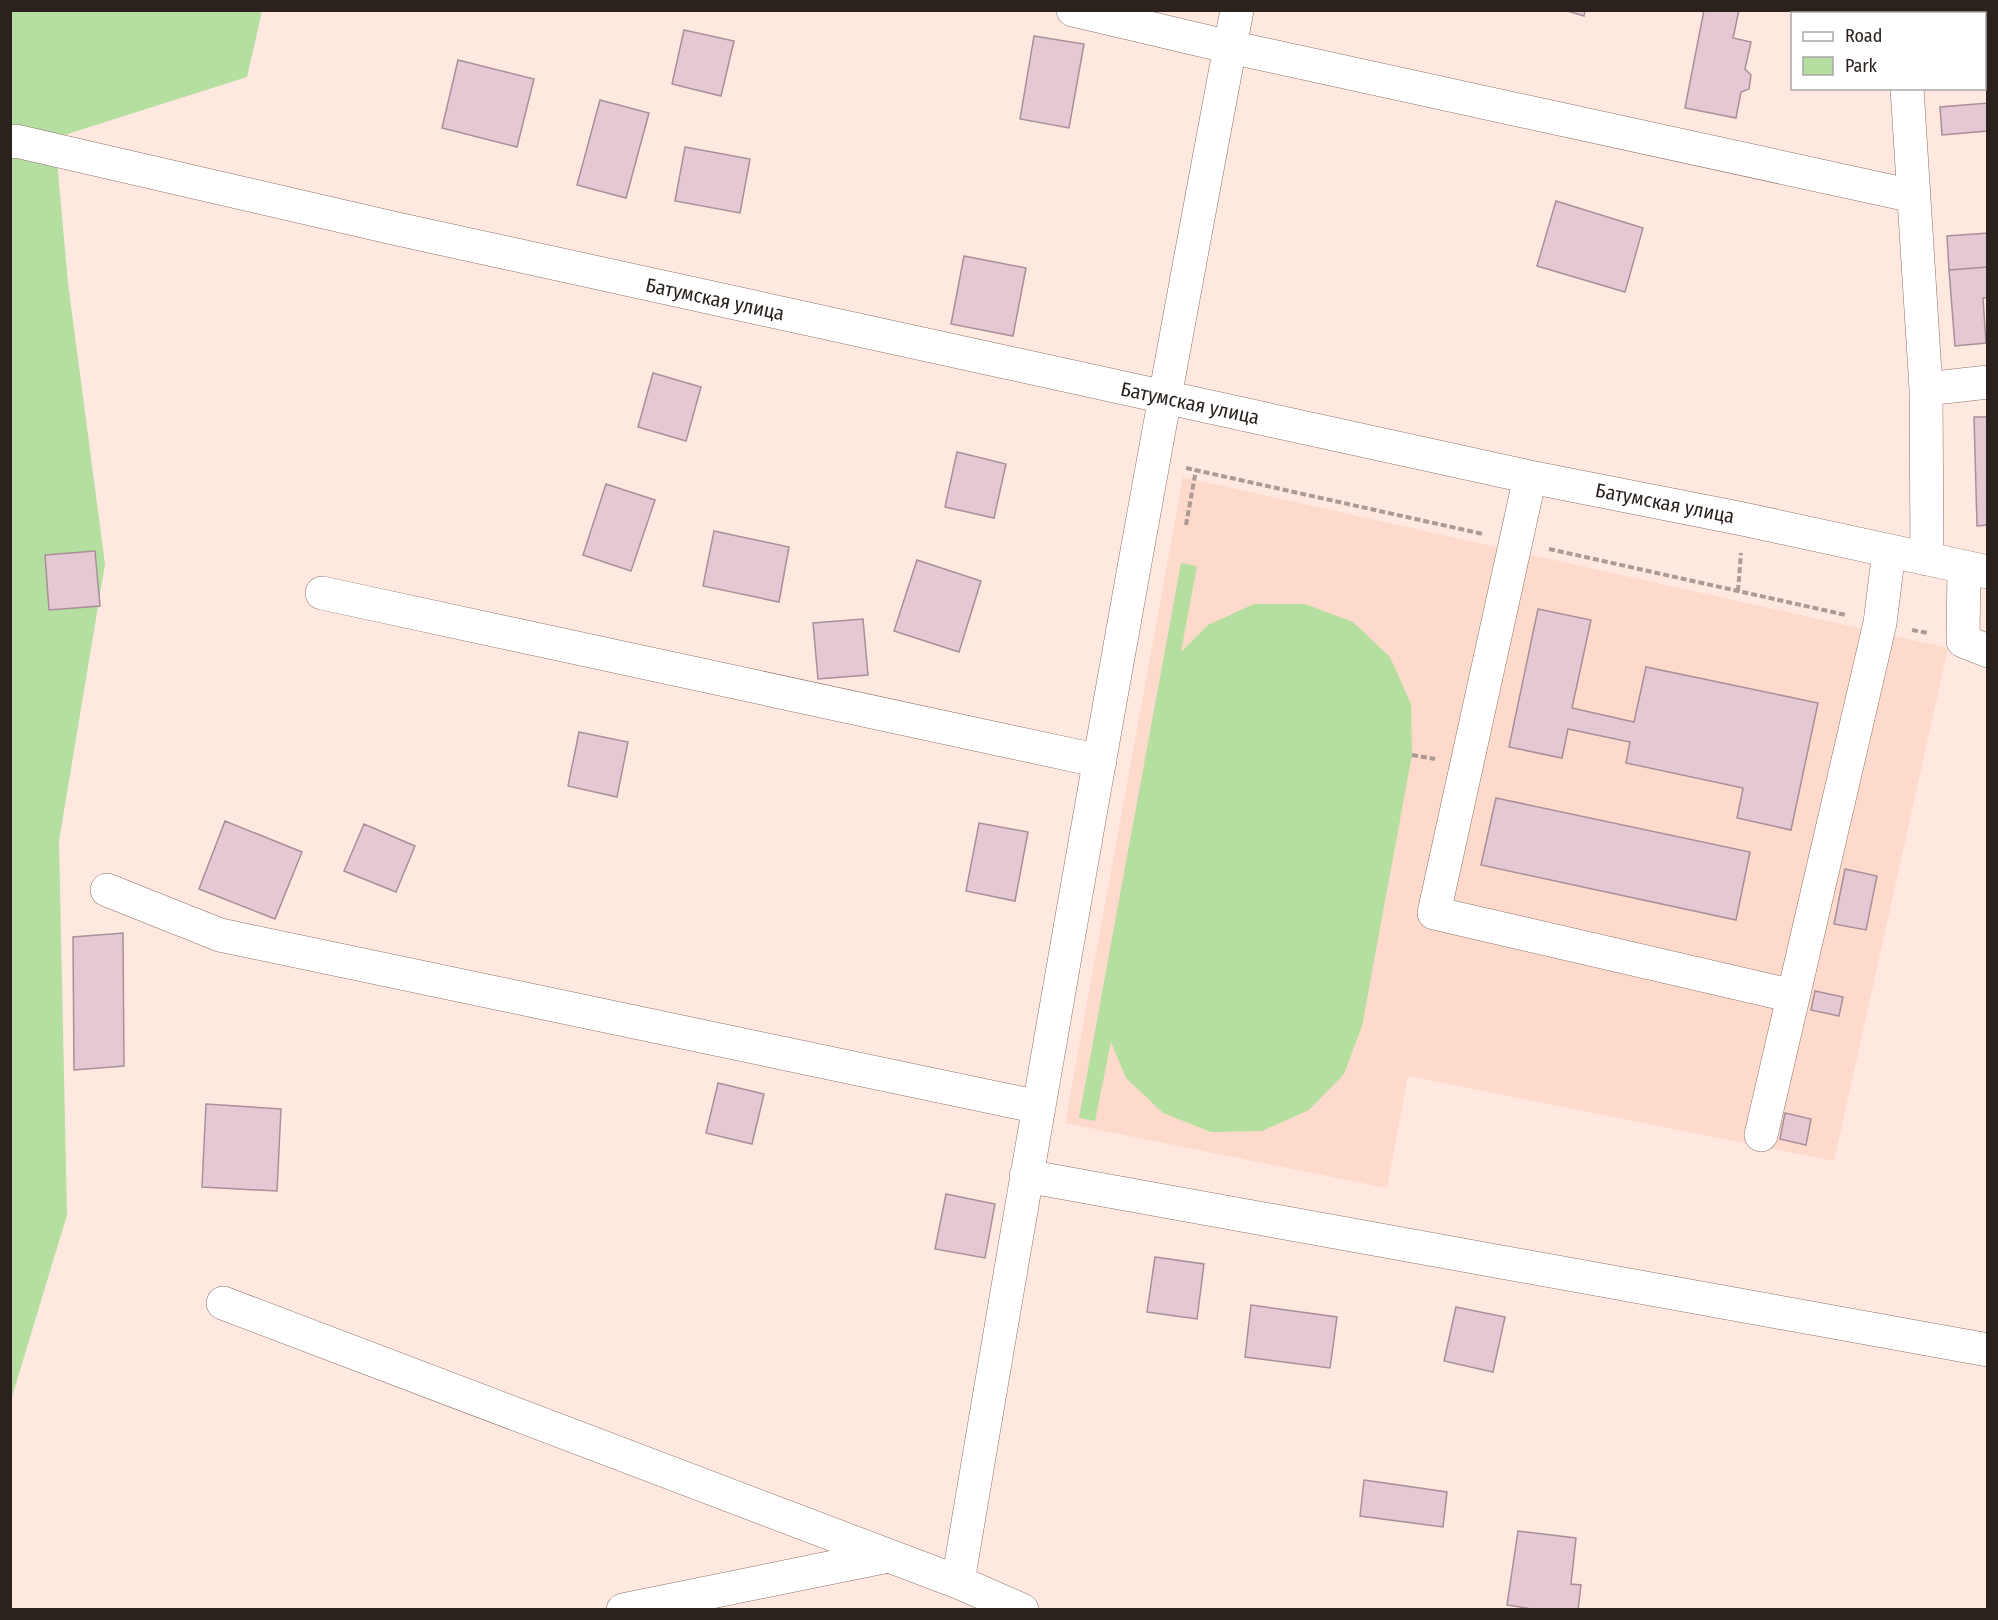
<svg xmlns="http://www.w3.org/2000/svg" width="1998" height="1620" font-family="'Fira Sans Condensed',sans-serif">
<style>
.built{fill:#fedacc}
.green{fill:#b4dfa1}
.building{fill:#e4c8d3;stroke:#a98f99;stroke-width:1.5}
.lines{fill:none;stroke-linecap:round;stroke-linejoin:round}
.minor-casing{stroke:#8a7268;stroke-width:34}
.path{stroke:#ac9a94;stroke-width:4;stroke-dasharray:6 3;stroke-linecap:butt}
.minor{stroke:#fff;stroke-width:33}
.labels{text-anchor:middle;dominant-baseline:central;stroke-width:5;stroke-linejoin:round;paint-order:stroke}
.street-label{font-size:20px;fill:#2b211d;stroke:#fff}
</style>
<rect width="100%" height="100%" fill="#ffe8e0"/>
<path class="built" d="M 1183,477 L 1948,648 L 1834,1161 L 1408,1076 L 1387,1188 L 1065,1123 Z"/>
<path class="green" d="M 11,11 L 262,11 L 247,77 L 55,138 L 68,283 L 105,564 L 59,841 L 67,1215 L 11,1400 Z
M 1181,563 L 1197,566 L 1181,652 L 1208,625 L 1254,604 L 1305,604 L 1353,622 L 1390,657 L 1411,704 L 1412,755 L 1362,1026 L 1344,1074 L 1309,1110 L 1262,1131 L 1211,1132 L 1163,1113 L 1126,1078 L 1111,1042 L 1095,1121 L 1079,1118 Z"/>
<path class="building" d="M 1564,10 L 1585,10 L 1584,16 Z
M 1704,10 L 1739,10 L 1733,38 L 1751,42 L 1745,69 L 1751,75 L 1749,89 L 1741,92 L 1736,118 L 1685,108 Z
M 1988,20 L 1988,74 L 1987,74 L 1984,21 Z
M 684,30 L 734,41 L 721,96 L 672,84 Z
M 1034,36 L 1084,44 L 1069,128 L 1020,119 Z
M 458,60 L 534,79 L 517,147 L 442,128 Z
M 600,100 L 649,113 L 626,198 L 577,185 Z
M 1988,103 L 1988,131 L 1942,135 L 1940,107 Z
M 685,147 L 750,159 L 740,213 L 675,201 Z
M 1556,201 L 1643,228 L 1625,292 L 1537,266 Z
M 1988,233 L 1988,267 L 1949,270 L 1947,236 Z
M 964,256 L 1026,268 L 1013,336 L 951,324 Z
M 1988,267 L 1988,298 L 1983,298 L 1986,343 L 1955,346 L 1949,270 Z
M 653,373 L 701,387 L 686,441 L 638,427 Z
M 1974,417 L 1988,417 L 1988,525 L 1977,526 Z
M 957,452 L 1006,464 L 994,518 L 945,507 Z
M 606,484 L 655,500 L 631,571 L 583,555 Z
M 714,531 L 789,547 L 779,602 L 703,586 Z
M 95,551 L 100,606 L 49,610 L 45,555 Z
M 917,560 L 981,581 L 959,652 L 894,631 Z
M 1538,609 L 1591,620 L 1572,708 L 1634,722 L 1646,667 L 1818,703 L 1791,830 L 1737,818 L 1743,788 L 1626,763 L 1630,742 L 1568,729 L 1562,758 L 1509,747 Z
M 863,619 L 868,675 L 818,679 L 813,623 Z
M 579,732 L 628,742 L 617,797 L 568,786 Z
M 1496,798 L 1750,852 L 1736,920 L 1481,865 Z
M 225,821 L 302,852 L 275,919 L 199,889 Z
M 979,823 L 1028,832 L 1015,901 L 966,891 Z
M 364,824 L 415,846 L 396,892 L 344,871 Z
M 1845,869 L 1877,876 L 1866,930 L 1834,924 Z
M 123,933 L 124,1066 L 74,1070 L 73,937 Z
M 1815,991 L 1843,997 L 1839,1016 L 1811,1010 Z
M 718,1083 L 764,1094 L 752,1144 L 706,1133 Z
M 206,1104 L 281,1109 L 277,1191 L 202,1187 Z
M 1785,1113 L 1811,1119 L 1806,1145 L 1780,1139 Z
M 946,1194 L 995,1204 L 985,1258 L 935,1249 Z
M 1155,1257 L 1204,1264 L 1197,1319 L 1147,1312 Z
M 1251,1305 L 1337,1317 L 1330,1368 L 1245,1357 Z
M 1456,1307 L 1505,1317 L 1493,1372 L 1444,1361 Z
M 1364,1480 L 1447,1492 L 1443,1527 L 1360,1516 Z
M 1518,1531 L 1576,1538 L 1571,1584 L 1581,1585 L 1578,1610 L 1538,1610 L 1507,1605 Z"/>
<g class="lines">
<defs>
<path id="minor" d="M 1073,10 L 1230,47 L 1913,196
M 1902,10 L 1902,14
M 1907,88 L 1926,389 L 1927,559
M 10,142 L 16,141 L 393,228 L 1530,477 L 1743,519 L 1988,572
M 1926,389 L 1988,382
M 1530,477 L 1434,913 L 1793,996
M 1964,567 L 1963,641 L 1988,651
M 322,593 L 1100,761
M 107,890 L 220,935 L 1039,1107
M 1761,1135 L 1880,623 L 1889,551
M 1026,1176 L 1988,1350
M 223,1303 L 958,1582 L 1022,1610
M 958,1582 C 1046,1057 1138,533 1237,10
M 623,1610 L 888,1556"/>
</defs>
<use href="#minor" class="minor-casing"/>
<path class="path" d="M 1186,468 L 1483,534
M 1186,525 L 1196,470
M 1549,549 L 1846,615
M 1738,591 L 1741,553
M 1912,630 L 1928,633
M 1412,755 L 1435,759"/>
<use href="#minor" class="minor"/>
</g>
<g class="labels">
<g class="street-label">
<text transform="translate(715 299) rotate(12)">Батумская улица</text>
<text transform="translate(1190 403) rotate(12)">Батумская улица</text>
<text transform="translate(1665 503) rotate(11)">Батумская улица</text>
</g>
</g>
<rect width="1998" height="1620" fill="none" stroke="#2b211d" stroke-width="24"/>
<rect x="1791" y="12" width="195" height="78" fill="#ffffff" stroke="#aaa6a5" stroke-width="1.5"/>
<rect x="1803" y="32" width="30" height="9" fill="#ffffff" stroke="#aaa6a5" stroke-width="1.5"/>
<text x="1845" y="42" font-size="18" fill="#2b211d">Road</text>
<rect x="1803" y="57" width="30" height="18" fill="#b4dfa1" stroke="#aaa6a5" stroke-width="1.5"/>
<text x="1845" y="72" font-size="18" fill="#2b211d">Park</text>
</svg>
